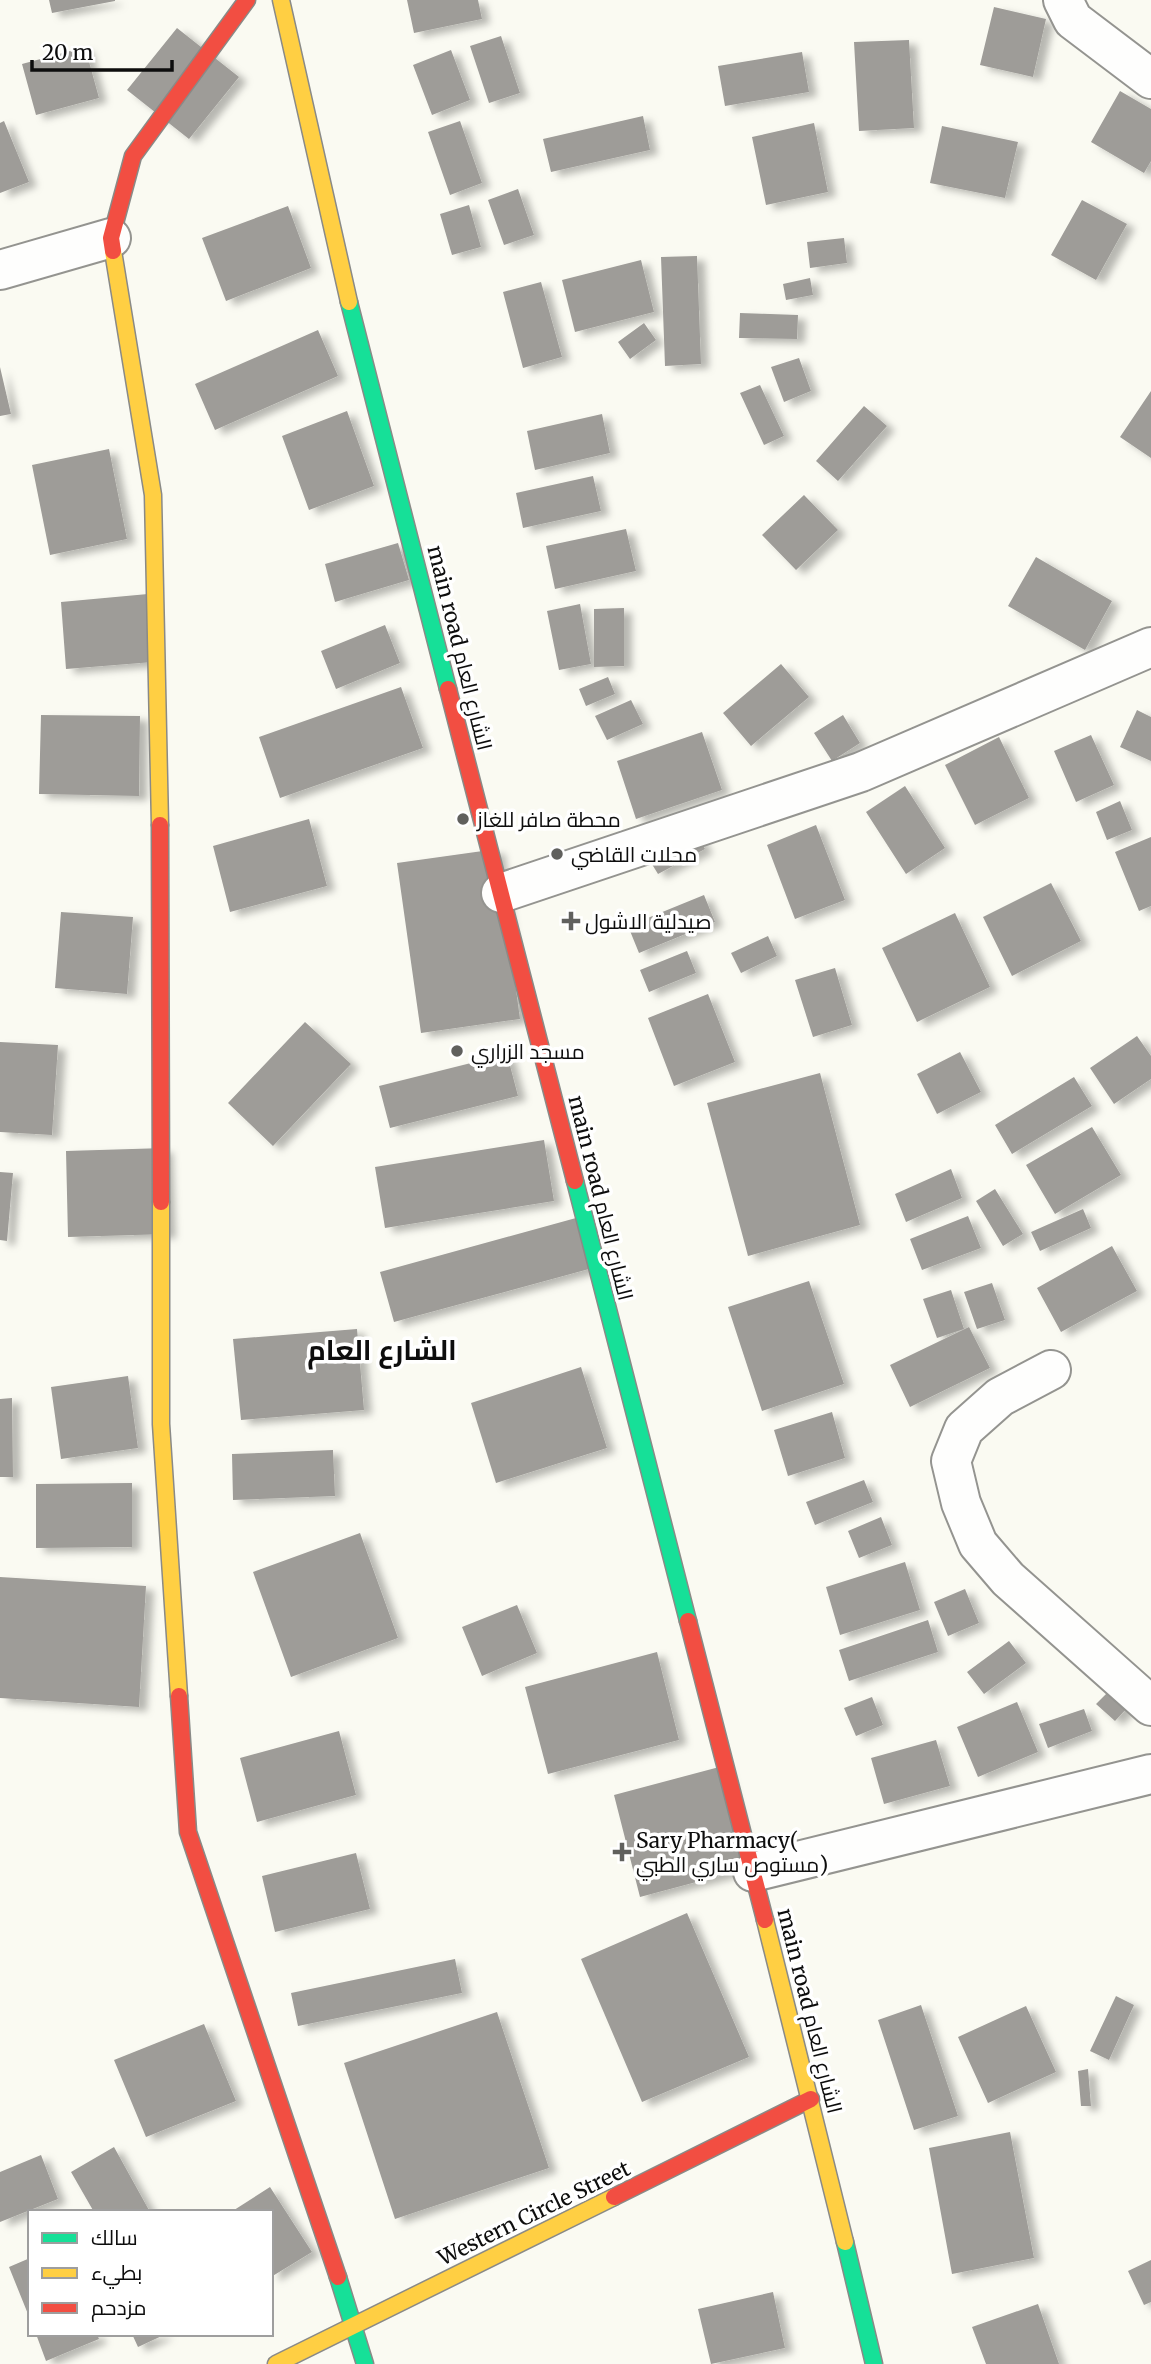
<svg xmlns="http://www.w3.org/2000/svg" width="1151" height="2364" font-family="Merriweather,Cairo,serif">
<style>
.building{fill:#9e9c98;filter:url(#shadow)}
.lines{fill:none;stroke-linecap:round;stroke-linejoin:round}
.street-casing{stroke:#949490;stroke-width:42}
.fast-casing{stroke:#8a8a87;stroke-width:19}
.slow-casing{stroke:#8a8a87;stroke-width:19}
.jam-casing{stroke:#8a8a87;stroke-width:19}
.street{stroke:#fefefd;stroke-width:38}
.fast{stroke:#16e098;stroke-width:16}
.slow{stroke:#ffcf43;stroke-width:16}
.jam{stroke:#f24e42;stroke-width:16}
.poi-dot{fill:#60605d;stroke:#fff;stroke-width:2.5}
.labels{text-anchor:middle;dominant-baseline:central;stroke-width:7;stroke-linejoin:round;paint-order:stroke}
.street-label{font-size:21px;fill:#0d0d0d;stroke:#fff}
.poi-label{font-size:21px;fill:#0d0d0d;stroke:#fff;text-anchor:start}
.district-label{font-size:28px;font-weight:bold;fill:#0d0d0d;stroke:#fff}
</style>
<defs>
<filter id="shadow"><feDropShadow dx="8" dy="4.5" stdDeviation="3.5" flood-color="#0004"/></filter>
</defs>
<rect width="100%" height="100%" fill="#fafaf2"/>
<path class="building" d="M 49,0 L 115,0 L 115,1 L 52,13 Z
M 407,0 L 478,0 L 482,19 L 414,33 Z
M 994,7 L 1046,19 L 1033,77 L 980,65 Z
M 177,28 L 239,77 L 189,139 L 127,90 Z
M 501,36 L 520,93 L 489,103 L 470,46 Z
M 909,40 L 914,128 L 859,131 L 854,42 Z
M 85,47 L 99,98 L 36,115 L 22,64 Z
M 451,50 L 470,100 L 432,115 L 413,65 Z
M 802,52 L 809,92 L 725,106 L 718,66 Z
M 1120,91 L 1151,109 L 1151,161 L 1144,173 L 1091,142 Z
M 643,116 L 650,150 L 551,172 L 543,139 Z
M 4,121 L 29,182 L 0,193 L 0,123 Z
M 460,121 L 482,183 L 450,195 L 428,132 Z
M 814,123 L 828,192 L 766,205 L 752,137 Z
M 942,126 L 1018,142 L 1005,198 L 930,183 Z
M 518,189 L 534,235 L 504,245 L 488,200 Z
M 1082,200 L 1127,224 L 1096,280 L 1051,255 Z
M 469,205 L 481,247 L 452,255 L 440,214 Z
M 288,206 L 311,268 L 226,301 L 202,238 Z
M 844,238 L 847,263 L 810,268 L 807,242 Z
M 697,256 L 701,364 L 665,366 L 661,257 Z
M 641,260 L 654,312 L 575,332 L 562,280 Z
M 810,278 L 813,295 L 786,300 L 783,284 Z
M 541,282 L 562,357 L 523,368 L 503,292 Z
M 740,313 L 798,315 L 797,339 L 739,338 Z
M 644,323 L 656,340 L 630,359 L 618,342 Z
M 318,330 L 338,376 L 215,430 L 195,384 Z
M 799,358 L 811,391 L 784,402 L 771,367 Z
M 0,367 L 11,414 L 0,416 Z
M 760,385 L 784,436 L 764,445 L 740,393 Z
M 1151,391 L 1151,458 L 1120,437 Z
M 864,406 L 887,426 L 838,481 L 816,461 Z
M 347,411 L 374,486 L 309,510 L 282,436 Z
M 602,414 L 610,453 L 535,470 L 527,431 Z
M 109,449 L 127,539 L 50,555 L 32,465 Z
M 593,476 L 601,511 L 523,528 L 516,493 Z
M 804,495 L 838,530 L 796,570 L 762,535 Z
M 626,529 L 636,571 L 555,589 L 546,546 Z
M 398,543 L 409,580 L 335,602 L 325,564 Z
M 1036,557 L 1112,601 L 1085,650 L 1008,606 Z
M 148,594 L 153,662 L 66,669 L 61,602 Z
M 580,604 L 591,664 L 559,670 L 547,611 Z
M 624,608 L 624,666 L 594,667 L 594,609 Z
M 385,625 L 400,663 L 336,689 L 321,651 Z
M 781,664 L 809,697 L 751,746 L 723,713 Z
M 608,677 L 615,694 L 586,706 L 579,689 Z
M 401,687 L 423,748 L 280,798 L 259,737 Z
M 631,700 L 643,724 L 607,740 L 595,716 Z
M 1137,710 L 1151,717 L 1151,761 L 1120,747 Z
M 41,715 L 140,716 L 139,796 L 39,794 Z
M 843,715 L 860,743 L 832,761 L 814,733 Z
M 702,732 L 722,790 L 636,819 L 617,761 Z
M 1091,735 L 1114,785 L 1076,802 L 1054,751 Z
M 999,737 L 1029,798 L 975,825 L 945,765 Z
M 905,786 L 945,848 L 906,874 L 866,812 Z
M 1120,801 L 1132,830 L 1107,840 L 1096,812 Z
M 309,819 L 327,886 L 230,912 L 213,846 Z
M 816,825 L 845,900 L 795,919 L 767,845 Z
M 697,836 L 705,849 L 658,874 L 650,861 Z
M 1151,837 L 1151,906 L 1139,911 L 1115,852 Z
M 497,849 L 520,1019 L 421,1033 L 397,863 Z
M 1051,883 L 1081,941 L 1012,976 L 983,917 Z
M 704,895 L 715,922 L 639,953 L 628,926 Z
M 61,912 L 133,917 L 127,994 L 55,988 Z
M 955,913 L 990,987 L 917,1022 L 882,948 Z
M 768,936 L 777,956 L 741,973 L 731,953 Z
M 687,951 L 696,973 L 649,992 L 640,970 Z
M 835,968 L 852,1025 L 813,1037 L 795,980 Z
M 708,994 L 735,1062 L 674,1086 L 648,1018 Z
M 305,1022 L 351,1064 L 273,1146 L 228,1103 Z
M 1137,1036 L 1151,1056 L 1151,1079 L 1114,1104 L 1090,1068 Z
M 0,1042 L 58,1045 L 52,1135 L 0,1132 Z
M 960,1052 L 981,1092 L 937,1114 L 917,1074 Z
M 507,1054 L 518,1096 L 390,1128 L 379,1086 Z
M 820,1073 L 860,1225 L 748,1256 L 707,1103 Z
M 1074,1077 L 1092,1106 L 1012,1154 L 995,1125 Z
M 1092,1127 L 1121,1175 L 1055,1214 L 1026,1165 Z
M 544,1140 L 554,1201 L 385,1228 L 375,1167 Z
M 165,1148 L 168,1234 L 68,1237 L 66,1151 Z
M 951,1169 L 962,1198 L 906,1222 L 895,1194 Z
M 0,1172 L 13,1173 L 7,1241 L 0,1240 Z
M 995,1189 L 1023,1234 L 1003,1246 L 976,1201 Z
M 1083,1209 L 1091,1228 L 1040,1251 L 1031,1232 Z
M 968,1216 L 981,1248 L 922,1270 L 910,1239 Z
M 576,1218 L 589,1269 L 394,1322 L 380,1272 Z
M 1112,1246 L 1137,1291 L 1061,1332 L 1037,1288 Z
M 809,1281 L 844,1384 L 762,1411 L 728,1307 Z
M 992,1283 L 1005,1320 L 977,1329 L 964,1292 Z
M 951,1290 L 964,1329 L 937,1338 L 923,1299 Z
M 969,1327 L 990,1368 L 910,1407 L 890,1365 Z
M 357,1329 L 364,1410 L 241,1420 L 233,1339 Z
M 581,1367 L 607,1448 L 496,1483 L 471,1403 Z
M 128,1376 L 138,1448 L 61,1459 L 51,1387 Z
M 12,1398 L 13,1477 L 0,1477 L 0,1399 Z
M 832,1412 L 845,1458 L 788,1476 L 774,1430 Z
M 333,1450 L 335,1496 L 233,1500 L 232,1454 Z
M 864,1480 L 873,1502 L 815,1525 L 806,1502 Z
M 132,1483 L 132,1547 L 36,1548 L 36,1484 Z
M 881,1517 L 892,1545 L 859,1558 L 848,1531 Z
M 360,1533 L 398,1638 L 291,1677 L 253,1572 Z
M 905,1562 L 920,1610 L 840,1635 L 826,1587 Z
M 0,1577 L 146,1586 L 139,1707 L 0,1698 Z
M 965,1589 L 979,1623 L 948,1636 L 934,1602 Z
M 517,1605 L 537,1653 L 482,1676 L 462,1627 Z
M 928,1620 L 938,1652 L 849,1681 L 839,1650 Z
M 1009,1641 L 1026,1663 L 984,1694 L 967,1672 Z
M 657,1652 L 679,1740 L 548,1774 L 525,1687 Z
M 1111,1689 L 1128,1707 L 1115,1721 L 1096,1704 Z
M 872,1697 L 883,1725 L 856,1736 L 844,1708 Z
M 1017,1702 L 1038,1752 L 978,1777 L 957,1727 Z
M 1084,1709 L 1092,1731 L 1048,1748 L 1039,1724 Z
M 339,1731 L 356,1795 L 257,1822 L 240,1758 Z
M 936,1740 L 950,1786 L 884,1804 L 871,1758 Z
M 723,1766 L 749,1868 L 640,1897 L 614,1795 Z
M 356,1853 L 370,1909 L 275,1932 L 262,1876 Z
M 687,1913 L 749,2057 L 642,2102 L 581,1959 Z
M 455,1959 L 462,1993 L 298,2026 L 291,1993 Z
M 1116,1996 L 1134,2005 L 1109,2060 L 1090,2051 Z
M 921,2005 L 958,2116 L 914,2130 L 878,2020 Z
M 1026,2006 L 1056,2072 L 988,2103 L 958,2037 Z
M 497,2012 L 549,2168 L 395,2219 L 344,2063 Z
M 204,2024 L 236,2101 L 146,2137 L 114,2060 Z
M 1088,2069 L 1091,2106 L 1081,2106 L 1078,2071 Z
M 1010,2132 L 1034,2258 L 952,2274 L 929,2148 Z
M 114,2147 L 150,2212 L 94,2212 L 71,2172 Z
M 41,2155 L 58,2199 L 0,2222 L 0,2172 Z
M 270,2187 L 312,2252 L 271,2277 L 271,2212 L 231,2212 Z
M 30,2258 L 30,2319 L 9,2267 Z
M 1151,2260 L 1151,2302 L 1144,2305 L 1128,2271 Z
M 773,2292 L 785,2348 L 711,2364 L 698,2309 Z
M 1038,2304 L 1059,2364 L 986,2364 L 972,2327 Z
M 36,2334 L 97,2334 L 99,2339 L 46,2361 Z
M 132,2334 L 166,2334 L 138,2347 Z"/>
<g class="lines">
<defs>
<path id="street" d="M 1063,0 L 1073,20 L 1151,79
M 0,270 L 111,238
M 501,893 L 861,772 L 1151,647
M 1051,1370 L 1000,1397 L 964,1429 L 951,1461 L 961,1503 L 978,1544 L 1008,1579 L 1151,1706
M 753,1872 L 1151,1774"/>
<path id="fast" d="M 349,302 L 448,689
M 575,1181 L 688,1621
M 845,2242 L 874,2364
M 338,2277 L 365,2364"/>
<path id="slow" d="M 281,0 L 349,302
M 113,251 L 153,495 L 160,825
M 161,1202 L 161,1424 L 179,1696
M 765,1920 L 845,2242
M 276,2364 L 614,2197"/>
<path id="jam" d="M 113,251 L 111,238 L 133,156 L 247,0
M 448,689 L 575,1181
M 160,825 L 161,1202
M 688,1621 L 765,1920
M 179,1696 L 188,1832 L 338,2277
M 614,2197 L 811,2099"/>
</defs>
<use href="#street" class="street-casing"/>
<use href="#fast" class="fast-casing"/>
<use href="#slow" class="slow-casing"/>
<use href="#jam" class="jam-casing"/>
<use href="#street" class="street"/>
<use href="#fast" class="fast"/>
<use href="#slow" class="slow"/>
<use href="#jam" class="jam"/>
</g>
<g class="poi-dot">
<circle cx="463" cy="819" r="7"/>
<circle cx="557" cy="854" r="7"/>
<path d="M567.5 910.5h7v7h7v7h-7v7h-7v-7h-7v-7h7z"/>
<circle cx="457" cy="1051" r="7"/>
<path d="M618.5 1841.5h7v7h7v7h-7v7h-7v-7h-7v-7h7z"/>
</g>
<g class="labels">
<g class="street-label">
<text transform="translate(460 648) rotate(76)">main road الشارع العام</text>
<text transform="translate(601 1198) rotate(76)">main road الشارع العام</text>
<text transform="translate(810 2011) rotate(76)">main road الشارع العام</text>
<text transform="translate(534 2213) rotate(-26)">Western Circle Street</text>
</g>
<g class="poi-label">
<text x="477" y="819">محطة صافر للغاز</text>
<text x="571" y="854">محلات القاضي</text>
<text x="585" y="921">صيدلية الاشول</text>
<text x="471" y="1051">مسجد الزراري</text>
<text x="636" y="1840">Sary Pharmacy(<tspan x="636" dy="24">مستوص ساري الطبي)</tspan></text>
</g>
<g class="district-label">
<text x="382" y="1350">الشارع العام</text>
</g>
</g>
<rect x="28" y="2210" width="245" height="126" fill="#ffffff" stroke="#9e9e9e" stroke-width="2"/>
<rect x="42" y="2233" width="35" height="10" fill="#16e098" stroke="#9e9e9e" stroke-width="2"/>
<text x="91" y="2245" font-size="21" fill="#0d0d0d">سالك</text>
<rect x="42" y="2268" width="35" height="10" fill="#ffcf43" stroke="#9e9e9e" stroke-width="2"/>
<text x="91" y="2280" font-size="21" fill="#0d0d0d">بطيء</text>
<rect x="42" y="2303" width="35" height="10" fill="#f24e42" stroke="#9e9e9e" stroke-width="2"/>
<text x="91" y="2315" font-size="21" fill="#0d0d0d">مزدحم</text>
<path d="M32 60v10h140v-10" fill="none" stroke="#0d0d0d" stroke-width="3.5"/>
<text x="42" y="60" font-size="21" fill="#0d0d0d" stroke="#ffffff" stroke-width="5" paint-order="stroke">20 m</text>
</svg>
